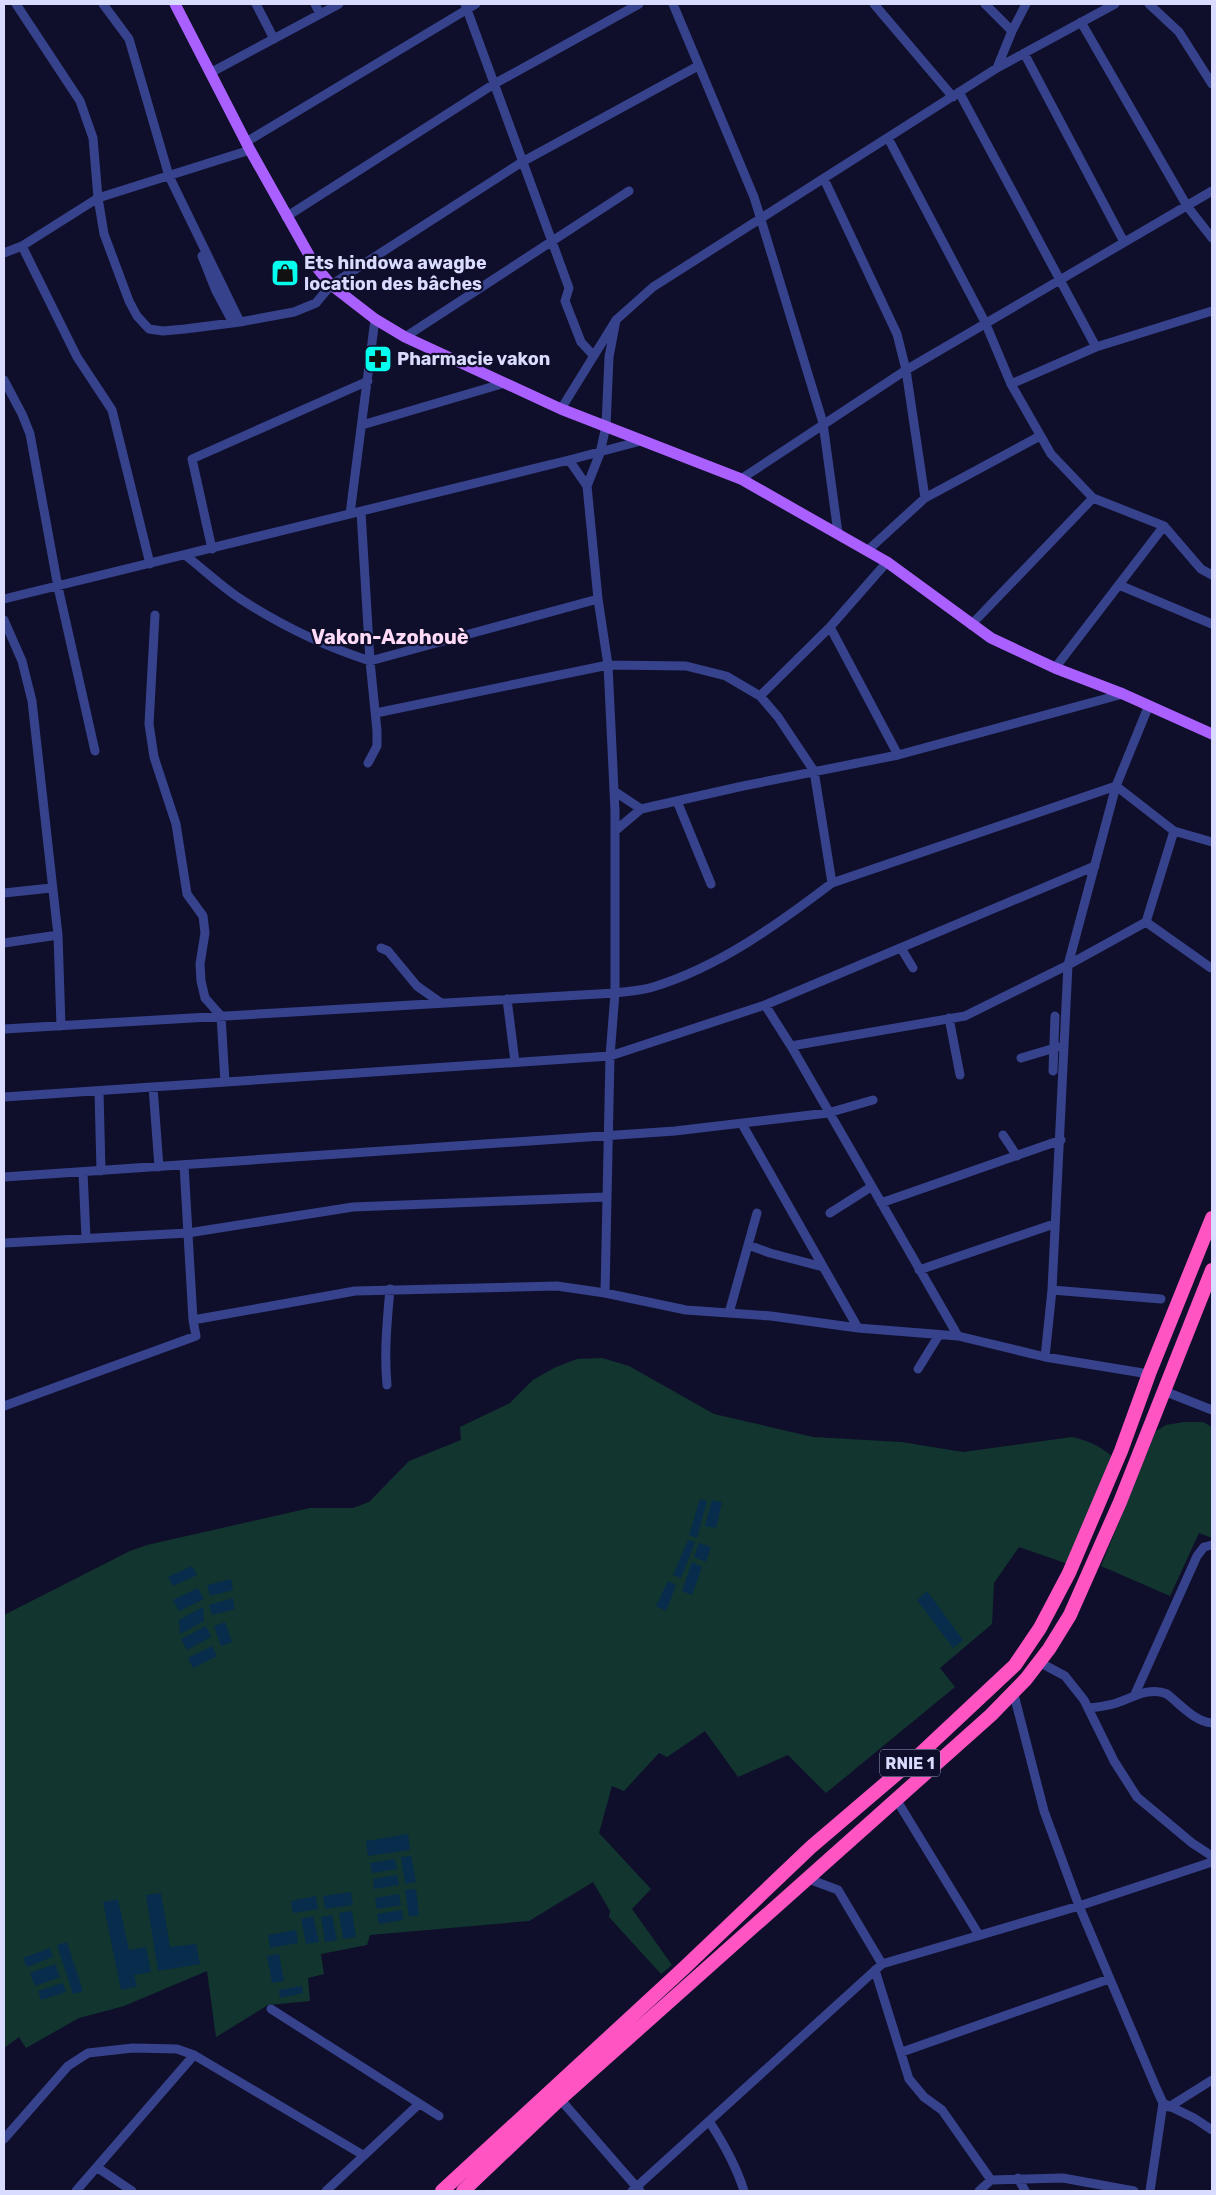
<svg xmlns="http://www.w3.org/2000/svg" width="1216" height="2195" font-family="Rubik,sans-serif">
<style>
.green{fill:#12362f}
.water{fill:#072c4c}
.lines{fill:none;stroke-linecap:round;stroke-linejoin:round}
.minor{stroke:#37428d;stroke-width:9}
.major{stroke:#aa60ff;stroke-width:11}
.highway{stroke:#ff54c2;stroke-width:14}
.labels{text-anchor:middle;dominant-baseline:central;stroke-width:4.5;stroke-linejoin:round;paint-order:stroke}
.shield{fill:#0f0f2b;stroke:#9c9ebf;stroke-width:1}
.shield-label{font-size:16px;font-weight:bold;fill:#d9dbff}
.poi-label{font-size:18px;font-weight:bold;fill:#d9dbff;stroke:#0f0f2b;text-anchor:start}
.quarter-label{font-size:20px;font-weight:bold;fill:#ffdbf8;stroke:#0f0f2b}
</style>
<rect width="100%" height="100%" fill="#0f0f2b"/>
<path class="green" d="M 602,1358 L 629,1366 L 714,1414 L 813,1437 L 901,1442 L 963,1452 L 1072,1437 C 1091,1441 1104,1448 1118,1462 L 1077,1567 L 1019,1547 L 994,1583 L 992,1624 L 940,1668 L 955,1687 L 826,1793 L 788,1755 L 738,1777 L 705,1731 L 667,1757 L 659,1753 L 624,1791 L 612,1786 L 599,1833 L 651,1889 L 632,1909 L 672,1965 L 661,1974 L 609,1917 L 610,1911 L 593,1882 L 529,1921 L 370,1935 L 367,1945 L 321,1954 L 324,1974 L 308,1978 L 310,2001 L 268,2005 L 216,2037 L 207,1971 L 124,2006 L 79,2018 L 26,2048 L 19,2037 L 4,2048 L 4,1615 L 130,1551 L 147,1545 L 310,1508 L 353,1508 L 369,1502 L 409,1461 L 461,1440 L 460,1427 L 510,1403 L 533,1380 L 554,1368 L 577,1359 Z
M 1184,1422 L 1203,1422 L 1212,1427 L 1212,1538 L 1199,1533 L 1170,1596 L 1101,1566 L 1156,1431 L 1166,1425 Z"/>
<path class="water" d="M 700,1499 L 707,1501 L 697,1538 L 689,1535 Z
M 712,1500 L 722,1502 L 716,1528 L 705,1526 Z
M 688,1540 L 695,1542 L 681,1578 L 673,1575 Z
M 699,1543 L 711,1547 L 706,1562 L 694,1557 Z
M 692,1562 L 702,1567 L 692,1595 L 682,1591 Z
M 192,1566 L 197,1575 L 173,1586 L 168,1577 Z
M 231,1579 L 233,1590 L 210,1596 L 207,1585 Z
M 668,1581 L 676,1585 L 666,1611 L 656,1606 Z
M 198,1588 L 204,1599 L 179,1611 L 173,1600 Z
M 927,1591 L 963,1640 L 953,1648 L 917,1600 Z
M 233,1598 L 235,1609 L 212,1615 L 209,1605 Z
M 203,1607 L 204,1621 L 180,1634 L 179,1620 Z
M 225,1622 L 232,1642 L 221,1646 L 214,1626 Z
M 206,1626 L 211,1637 L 187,1650 L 181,1639 Z
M 212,1646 L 217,1656 L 193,1668 L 188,1658 Z
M 408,1834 L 410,1850 L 368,1856 L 366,1841 Z
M 411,1856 L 416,1882 L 405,1884 L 401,1857 Z
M 395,1859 L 397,1869 L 372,1873 L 370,1863 Z
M 397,1875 L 399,1885 L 374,1889 L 373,1879 Z
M 416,1889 L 419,1915 L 409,1917 L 405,1890 Z
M 351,1892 L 353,1905 L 325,1909 L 323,1896 Z
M 161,1893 L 170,1947 L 196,1944 L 200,1964 L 158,1971 L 146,1895 Z
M 399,1894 L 401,1905 L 377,1909 L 375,1898 Z
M 316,1896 L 318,1909 L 293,1913 L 291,1901 Z
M 118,1899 L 129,1950 L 146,1947 L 151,1972 L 134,1975 L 137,1986 L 121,1990 L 103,1902 Z
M 402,1910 L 403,1920 L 379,1924 L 377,1914 Z
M 352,1911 L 356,1937 L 343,1939 L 339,1913 Z
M 332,1915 L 337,1940 L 325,1942 L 321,1917 Z
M 313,1916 L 319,1942 L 306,1944 L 301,1919 Z
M 296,1930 L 298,1943 L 270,1948 L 268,1935 Z
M 67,1942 L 83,1991 L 73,1994 L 57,1945 Z
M 50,1948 L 53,1957 L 27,1967 L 23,1958 Z
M 279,1954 L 284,1981 L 272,1983 L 267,1956 Z
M 55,1964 L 60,1977 L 35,1986 L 30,1973 Z
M 63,1983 L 66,1992 L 41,2000 L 38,1991 Z
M 302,1986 L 303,1993 L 280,1998 L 279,1990 Z"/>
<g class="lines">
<path class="minor" d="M 16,4 L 80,101 L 93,138 L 98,198 L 104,234 L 129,301 L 137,316 L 149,329 L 163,331 L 185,329 L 240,322 L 294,312 L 316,303 L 331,285 L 522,162 L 698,66
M 103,4 L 129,39 L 169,176 L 240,322
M 256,4 L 274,39
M 315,4 L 320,14
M 465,4 L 569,288 L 565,301 L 581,342 L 593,355
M 673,4 L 754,197 L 823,423 L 838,533
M 874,4 L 953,97
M 985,4 L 1012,31 L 1026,4
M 1149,4 L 1179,32 L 1212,84
M 1081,22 L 1187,206 L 1212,238
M 1024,53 L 1124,242
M 997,68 L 1115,4
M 210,73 L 339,4
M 959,92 L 1096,347
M 888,138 L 985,322 L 1011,384 L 1051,454 L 1093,498 L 1164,526 L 1201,569 L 1212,575
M 246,142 L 476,4
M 824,179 L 897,334 L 906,370 L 925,498
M 286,217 L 494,84 L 639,4
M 22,246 L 77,357 L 112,410 L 150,564
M 4,253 L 22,246 L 98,198 L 250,150
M 202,256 L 216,291 L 233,323
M 405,337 L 629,191
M 4,380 L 22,414 L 30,434 L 58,587 L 95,751
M 1011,384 L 1096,347 L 1212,311
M 561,409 L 616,320 L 653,287 L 997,68 L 1012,31
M 362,425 L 505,383
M 569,460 L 587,486
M 741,479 L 906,370 L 1212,191
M 361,512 L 370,661 L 377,731 L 377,746 L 368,763
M 350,514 L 375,319
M 212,549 L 192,459 L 368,381
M 867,551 L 925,498 L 1040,436
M 185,555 C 203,569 220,585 239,598 C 280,625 324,646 370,661 L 598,599
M 1119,585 L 1212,624
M 4,599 L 569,460 L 641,441
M 155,615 L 149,724 L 154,757 L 176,824 L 187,894 L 203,916 L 205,933 L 200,964 L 201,981 L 205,998 L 221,1016 L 225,1082
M 4,620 L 22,661 L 32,701 L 58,935 L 61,1026
M 971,625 L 1093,498
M 830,627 L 898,755
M 1055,668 L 1164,526
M 760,696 L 830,627 L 887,562
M 376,713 L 608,665 L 686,666 L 726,676 L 760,696 L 778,717 L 814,771 L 832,883
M 614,791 L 641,809
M 677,801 L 711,884
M 615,831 L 641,809 L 743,786 L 898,755 L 1123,694
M 4,893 L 51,888
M 1146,922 L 1211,968
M 4,943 L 58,935
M 381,948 L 388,951 L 417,986 L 441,1003
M 901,948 L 913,968
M 507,999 L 515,1062
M 765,1005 L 791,1046 L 958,1336
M 949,1018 L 960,1075
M 4,1029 L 615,993 C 627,991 641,991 653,987 C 719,967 778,924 832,883 L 1116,786 L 1174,831 L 1212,842
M 791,1046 L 965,1016 L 1068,965 L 1146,922 L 1174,831
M 1021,1058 L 1058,1047
M 1053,1071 L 1055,1016
M 153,1087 L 159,1167
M 99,1091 L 101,1171
M 4,1097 L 610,1056 L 765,1005 L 1095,866
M 742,1124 L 858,1328
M 1003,1135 L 1017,1156
M 184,1165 L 193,1320
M 83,1172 L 86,1238
M 4,1177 L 675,1131 L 828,1113 L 873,1100
M 881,1203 L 1061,1140
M 830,1213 L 871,1187
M 4,1243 L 188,1233 L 353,1207 L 606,1197
M 748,1245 L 770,1253 L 823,1267
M 919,1270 L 1054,1224
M 1052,1290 L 1161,1299
M 605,1293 L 610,1056 L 615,993 L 615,811 L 608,665 L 598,599 L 587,486 L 600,453 L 606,426 L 609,357 L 616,320
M 729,1313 L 757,1213
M 1045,1357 L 1052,1290 L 1068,965 L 1116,786 L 1149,705
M 918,1369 L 939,1335
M 387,1385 C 384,1353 387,1322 390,1289
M 1164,1391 L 1212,1410
M 4,1406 L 196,1336 L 193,1320 L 355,1291 L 557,1286 L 605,1293 L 686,1310 L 771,1316 L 858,1328 L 958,1336 L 1045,1357 L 1149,1374
M 1039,1662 L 1065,1676 L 1084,1700 L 1114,1761 L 1137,1797 L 1192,1843 L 1212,1856
M 1013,1691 L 1044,1811 L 1079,1906 L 1157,2090 L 1163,2103 L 1194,2118 L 1212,2130
M 1135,1694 L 1197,1556 L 1204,1547 L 1212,1545
M 1089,1708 C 1097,1707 1106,1706 1113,1704 C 1131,1699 1148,1686 1167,1694 C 1180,1704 1195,1722 1212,1723
M 896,1799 L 979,1935
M 806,1878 L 838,1890 L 882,1964
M 875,1970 L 909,2079 L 924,2097 L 942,2110 L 991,2180 L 979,2191
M 271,2009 L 439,2116
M 902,2052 L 1109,1979
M 560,2099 L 640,2191
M 1169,2107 L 1212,2080
M 709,2121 C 724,2144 736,2165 744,2191
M 4,2139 L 68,2066 L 88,2053 L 133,2048 L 177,2049 L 194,2055 L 363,2155
M 98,2168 L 132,2191
M 1018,2178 L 1025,2191
M 991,2180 L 1063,2178 L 1134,2191
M 76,2191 L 194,2055
M 326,2191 L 419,2104
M 632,2191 L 882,1964 L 1079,1906 L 1212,1862
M 1150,2191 L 1163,2103"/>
<path class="major" d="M 175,4 L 250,150 L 314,264 L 331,285 L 375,319 L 405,337 L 561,409 L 741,479 L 887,562 L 991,638 L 1055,668 L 1123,694 L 1212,734"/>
<path class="highway" d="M 442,2191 L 683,1969 L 811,1847 L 920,1754 L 1015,1665 L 1040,1628 L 1069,1573 L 1121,1451 L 1149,1374 L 1212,1218
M 463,2191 L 560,2099 L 991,1715 L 1026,1679 L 1049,1649 L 1070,1615 L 1120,1502 L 1212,1270"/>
</g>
<defs>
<symbol id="shop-square" viewBox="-11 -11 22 22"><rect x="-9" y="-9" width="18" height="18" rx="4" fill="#05ffef" stroke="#0f0f2b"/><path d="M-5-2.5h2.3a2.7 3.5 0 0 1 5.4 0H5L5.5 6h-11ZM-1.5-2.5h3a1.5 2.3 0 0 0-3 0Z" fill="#111"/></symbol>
<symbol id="pharmacy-square" viewBox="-11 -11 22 22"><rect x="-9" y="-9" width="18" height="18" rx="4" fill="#05ffef" stroke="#0f0f2b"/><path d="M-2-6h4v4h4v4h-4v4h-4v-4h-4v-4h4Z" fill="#111"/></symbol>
</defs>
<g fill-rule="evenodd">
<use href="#shop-square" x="269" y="257" width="32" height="32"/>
<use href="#pharmacy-square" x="362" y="343" width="32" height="32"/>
</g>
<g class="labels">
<rect class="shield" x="880" y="1749.5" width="60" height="27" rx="4"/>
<g class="shield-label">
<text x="910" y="1763">RNIE 1</text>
</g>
<g class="poi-label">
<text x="304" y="263">Ets hindowa awagbe<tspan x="304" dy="21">location des bâches</tspan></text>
<text x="397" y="359">Pharmacie vakon</text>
</g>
<g class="quarter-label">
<text x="390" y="637">Vakon-Azohouè</text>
</g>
</g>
<rect width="1216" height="2195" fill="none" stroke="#d9dbff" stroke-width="10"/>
</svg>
